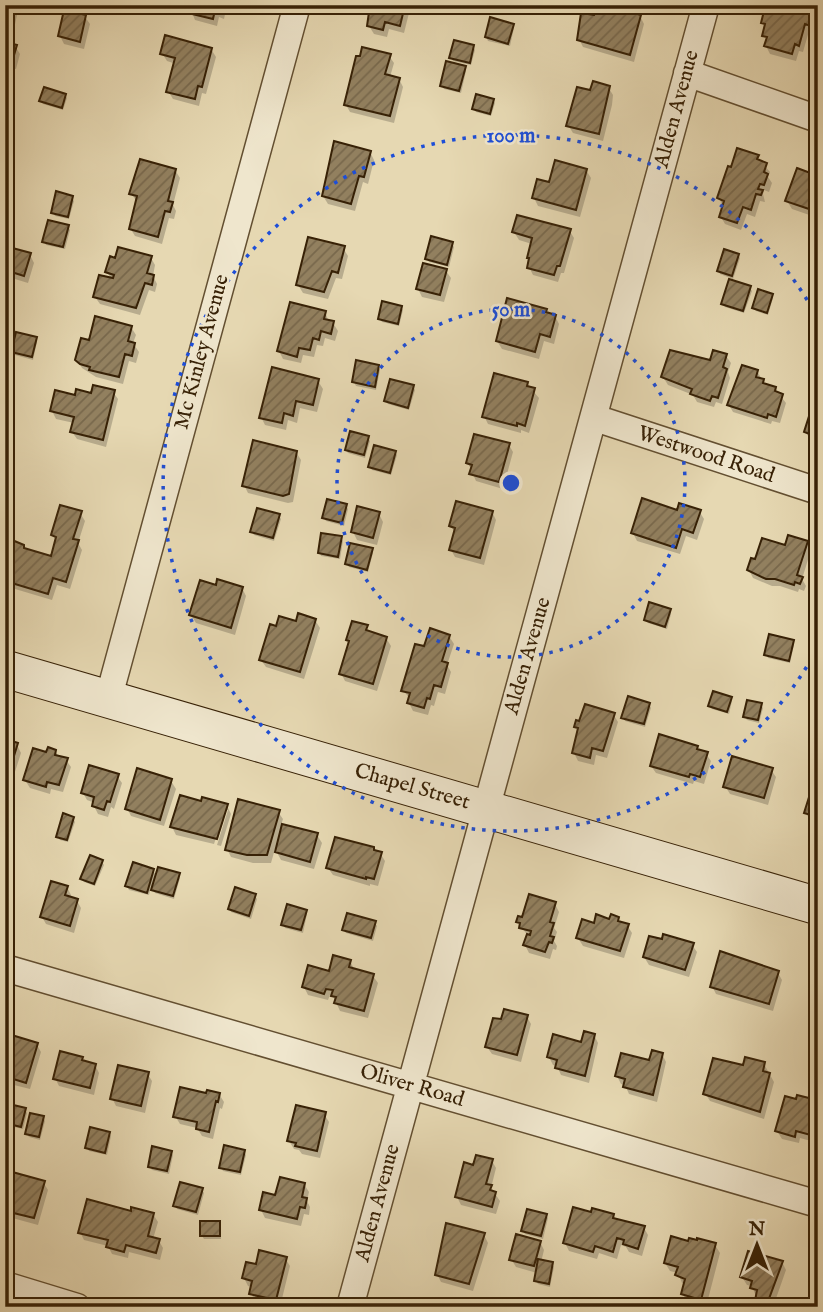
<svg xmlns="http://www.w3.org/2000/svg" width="823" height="1312" font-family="'IM FELL English',serif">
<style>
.shadow{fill:#0003}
.building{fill:url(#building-hatch);stroke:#372106;stroke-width:2}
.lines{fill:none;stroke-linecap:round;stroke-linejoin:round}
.street-casing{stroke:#634f31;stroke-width:29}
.secondary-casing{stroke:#372106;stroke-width:39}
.street{stroke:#efe6cd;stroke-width:26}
.secondary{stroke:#efe6cd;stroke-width:37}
.ring{fill:none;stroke:#1d4ed8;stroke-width:3.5;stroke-dasharray:3.5 7}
.labels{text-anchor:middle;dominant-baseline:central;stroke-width:5;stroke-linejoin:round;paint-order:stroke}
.street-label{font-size:21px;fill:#372106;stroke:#efe6cd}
.centre{fill:#1d4ed8;stroke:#efe6cd;stroke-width:3.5}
.ring-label{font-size:21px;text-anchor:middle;font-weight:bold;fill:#1d4ed8;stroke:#efe6cd;stroke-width:5;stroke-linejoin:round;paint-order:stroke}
</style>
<defs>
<pattern id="building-hatch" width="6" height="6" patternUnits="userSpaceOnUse" patternTransform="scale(1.75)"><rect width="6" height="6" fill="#92805f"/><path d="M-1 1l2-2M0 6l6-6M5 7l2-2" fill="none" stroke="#78684c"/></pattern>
</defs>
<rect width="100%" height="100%" fill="#e6d8b2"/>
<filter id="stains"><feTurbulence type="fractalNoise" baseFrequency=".00286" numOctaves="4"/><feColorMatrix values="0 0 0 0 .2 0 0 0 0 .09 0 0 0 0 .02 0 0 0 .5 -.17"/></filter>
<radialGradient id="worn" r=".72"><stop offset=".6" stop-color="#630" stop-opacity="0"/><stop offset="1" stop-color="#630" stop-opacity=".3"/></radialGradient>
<path class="shadow" d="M 108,5 L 127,5 L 126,10 Z
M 189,5 L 227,5 L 224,19 L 219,17 L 217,26 L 195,20 Z
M 372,5 L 411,5 L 404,33 L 389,29 L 387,37 L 374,34 L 369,26 Z
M 5,6 L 13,7 L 17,15 L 13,34 L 5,32 Z
M 813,13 L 818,21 L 815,33 L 809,31 L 803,52 L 799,51 L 796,61 L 770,54 L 766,46 L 766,28 L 763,23 Z
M 640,16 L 644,24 L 634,62 L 583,47 L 579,39 Z
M 85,17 L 90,24 L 84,49 L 64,44 L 60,36 Z
M 513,25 L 514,28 L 510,46 L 488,41 L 486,37 Z
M 5,44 L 15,46 L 20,54 L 16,69 L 5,66 Z
M 473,46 L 475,50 L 471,65 L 453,61 L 451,57 Z
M 211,49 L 216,57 L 206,94 L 202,93 L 199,106 L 173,99 L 168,91 L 176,64 L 167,61 L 162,53 Z
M 389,56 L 394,63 L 390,77 L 399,79 L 403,87 L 394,123 L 350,112 L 346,105 Z
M 464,68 L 466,71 L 461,93 L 444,89 L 442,86 Z
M 608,87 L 613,95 L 612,105 L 603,141 L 573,133 L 568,125 L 592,93 Z
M 65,95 L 67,98 L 63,110 L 43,104 L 41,101 Z
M 493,100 L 495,103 L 491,116 L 476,112 L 474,109 Z
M 370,152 L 374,160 L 368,184 L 363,182 L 355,211 L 328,204 L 323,196 Z
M 757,157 L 770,172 L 768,177 L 772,183 L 769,192 L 764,190 L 763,194 L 765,202 L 760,201 L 755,217 L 747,214 L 741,230 L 725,224 L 721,217 L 723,206 L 719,198 Z
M 175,170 L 180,178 L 173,205 L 176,211 L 174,219 L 169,218 L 162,244 L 135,236 L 130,228 L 137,202 L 131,193 Z
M 586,170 L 591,178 L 580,217 L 538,206 L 534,198 L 550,184 Z
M 818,172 L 818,218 L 792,209 L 787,201 Z
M 72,198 L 74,201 L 69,219 L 55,216 L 53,212 Z
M 68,227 L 70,230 L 65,249 L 46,245 L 44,241 Z
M 569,230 L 574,238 L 564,273 L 561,273 L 558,282 L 533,275 L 529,267 L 532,244 L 519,240 L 514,232 Z
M 452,244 L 454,247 L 449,267 L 429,262 L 427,258 Z
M 5,247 L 30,255 L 34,263 L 28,283 L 5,276 Z
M 343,248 L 348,256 L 342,279 L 336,278 L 328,299 L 303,293 L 298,285 Z
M 738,255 L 740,258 L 733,279 L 720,274 L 719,271 Z
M 151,258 L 155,265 L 153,276 L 157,284 L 155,292 L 149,290 L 140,315 L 100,304 L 95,297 L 112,280 L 107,272 Z
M 446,271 L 451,278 L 444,302 L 422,297 L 418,289 Z
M 750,288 L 752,291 L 744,313 L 725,307 L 723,303 Z
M 771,295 L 773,298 L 768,315 L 756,311 L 754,308 Z
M 401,307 L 403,310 L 399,326 L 382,322 L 380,319 Z
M 546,310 L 548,315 L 555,316 L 559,324 L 554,344 L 544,341 L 539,359 L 502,349 L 497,341 Z
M 325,312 L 329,322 L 333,323 L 338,331 L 335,341 L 325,338 L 323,346 L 317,345 L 314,357 L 303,355 L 301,363 L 283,359 L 279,351 Z
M 131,327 L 136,335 L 133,343 L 139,352 L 136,363 L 129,361 L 123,384 L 96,377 L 82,368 L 77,359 L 90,342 Z
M 36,338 L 37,342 L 33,360 L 15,355 L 13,352 Z
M 726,356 L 731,363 L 728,372 L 730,378 L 722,404 L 716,402 L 714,407 L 697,402 L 693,395 L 668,385 L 663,377 Z
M 378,366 L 380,370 L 376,390 L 356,386 L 354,382 Z
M 757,371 L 766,386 L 775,389 L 786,403 L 780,423 L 772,421 L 771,424 L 733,412 L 729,405 Z
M 318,381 L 323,389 L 317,412 L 300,408 L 297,423 L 288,420 L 286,430 L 265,425 L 261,417 Z
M 527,384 L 539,398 L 529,433 L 521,430 L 521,433 L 488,424 L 484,416 Z
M 413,386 L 415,390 L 409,410 L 388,404 L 386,401 Z
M 113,392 L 118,399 L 106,447 L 77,439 L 72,432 L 74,423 L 56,419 L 52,411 L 76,397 Z
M 818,394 L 818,442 L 810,440 L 806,432 Z
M 368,438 L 370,441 L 365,458 L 348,453 L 346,450 Z
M 509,445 L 513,452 L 503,489 L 476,481 L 468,463 Z
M 296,452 L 301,460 L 293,502 L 288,503 L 248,493 L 244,485 Z
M 395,452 L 397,455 L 391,475 L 372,470 L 370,467 Z
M 346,506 L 348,509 L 344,526 L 326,521 L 324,518 Z
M 699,511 L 704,519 L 697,540 L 686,536 L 680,554 L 637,541 L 633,533 L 678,512 Z
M 492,512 L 496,520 L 484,565 L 455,557 L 451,550 L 455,533 L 451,526 Z
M 80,513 L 85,521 L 78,543 L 82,550 L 70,589 L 57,585 L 52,600 L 5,586 L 5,538 L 23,546 L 25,550 L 52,558 L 57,542 L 53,535 Z
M 379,514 L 383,522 L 377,545 L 357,540 L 353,532 Z
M 279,516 L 281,519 L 274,541 L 254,535 L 252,532 Z
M 341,538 L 343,541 L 340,559 L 321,556 L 320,553 Z
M 807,542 L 811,550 L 802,579 L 806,586 L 804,591 L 799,589 L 798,592 L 780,586 L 772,586 L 753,578 L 749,570 L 756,561 L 786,547 Z
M 371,550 L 373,553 L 368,572 L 349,567 L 347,564 Z
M 217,587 L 242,588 L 246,596 L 235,635 L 196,623 L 191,615 Z
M 669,610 L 671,614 L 667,629 L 648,623 L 646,620 Z
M 315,620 L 320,628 L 304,679 L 266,667 L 261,660 L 277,628 Z
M 366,627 L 370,633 L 386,638 L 391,646 L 377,691 L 345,681 L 341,673 L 350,644 L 348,640 Z
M 449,636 L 454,644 L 447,665 L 451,672 L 445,694 L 438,692 L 434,706 L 431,705 L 428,715 L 413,711 L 409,703 L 410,699 L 403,690 L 425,648 Z
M 792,642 L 794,645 L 790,663 L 768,658 L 766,654 Z
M 730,698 L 732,701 L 729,714 L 712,709 L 710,706 Z
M 649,704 L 651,708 L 645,727 L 625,721 L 623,718 Z
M 761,705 L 763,708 L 759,723 L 747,720 L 745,717 Z
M 613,714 L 618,722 L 607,758 L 596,755 L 594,765 L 578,761 L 574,753 L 579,731 L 576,726 Z
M 5,739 L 17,745 L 21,753 L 13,778 L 15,782 L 12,792 L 5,790 Z
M 697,747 L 699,752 L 706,754 L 711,761 L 704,784 L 694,781 L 693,784 L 656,773 L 651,766 Z
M 55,751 L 59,757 L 66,760 L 71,767 L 63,792 L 51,789 L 50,794 L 30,788 L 25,780 L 47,754 Z
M 771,770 L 776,777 L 768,805 L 730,794 L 725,786 Z
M 117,776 L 122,783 L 114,809 L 111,807 L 108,817 L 98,814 L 94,806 L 95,803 L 87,800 L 83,793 Z
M 818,780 L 818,823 L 810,820 L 806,813 Z
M 171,781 L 176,789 L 164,826 L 131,816 L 127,808 Z
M 227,806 L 231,814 L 221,846 L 217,845 L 228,810 L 225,810 L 214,844 L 176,835 L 172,827 Z
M 278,812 L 283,819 L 281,825 L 317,835 L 322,843 L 314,869 L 281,860 L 275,849 L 271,863 L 253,863 L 231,857 L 227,849 Z
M 73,818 L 75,822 L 68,842 L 60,840 L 58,837 Z
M 375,852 L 380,853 L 385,861 L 378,886 L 370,884 L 370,886 L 333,875 L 328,868 Z
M 102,862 L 104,865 L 95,886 L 84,882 L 82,879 Z
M 153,870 L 157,877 L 178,875 L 180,878 L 174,899 L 155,893 L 151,886 L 149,895 L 129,890 L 127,886 Z
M 67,887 L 71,895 L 70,899 L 77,901 L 81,908 L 74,933 L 46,924 L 42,917 Z
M 255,896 L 257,899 L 251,919 L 231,912 L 230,909 Z
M 555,904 L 559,912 L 554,928 L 557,932 L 554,941 L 557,946 L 556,950 L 553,949 L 550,959 L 529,953 L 525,945 L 528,936 L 518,922 Z
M 306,911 L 307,914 L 303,933 L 285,928 L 283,924 Z
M 618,918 L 621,924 L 627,925 L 632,933 L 624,958 L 583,946 L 578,938 L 595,925 Z
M 375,923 L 377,926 L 373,941 L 346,933 L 344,930 Z
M 692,945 L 697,952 L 689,977 L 649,965 L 644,957 Z
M 350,961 L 354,969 L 373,976 L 378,983 L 368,1018 L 340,1011 L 333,996 L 330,995 L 328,1000 L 308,995 L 304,987 Z
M 778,973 L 782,980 L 773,1011 L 716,994 L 712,986 Z
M 527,1017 L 531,1024 L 521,1062 L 492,1054 L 487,1047 Z
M 5,1035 L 37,1045 L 41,1052 L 30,1089 L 14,1085 L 9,1077 L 11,1073 L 6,1072 L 5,1075 Z
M 594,1035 L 598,1043 L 589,1083 L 561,1075 L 557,1066 L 553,1065 L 549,1057 L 582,1044 Z
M 662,1054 L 666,1062 L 657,1102 L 629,1094 L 625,1085 L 621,1084 L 617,1076 L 650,1062 Z
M 82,1058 L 85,1063 L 95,1065 L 99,1073 L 94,1095 L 59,1086 L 55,1078 Z
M 764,1064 L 774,1082 L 764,1119 L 710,1101 L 705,1093 Z
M 147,1073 L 152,1081 L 145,1113 L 116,1106 L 112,1098 Z
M 219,1094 L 224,1102 L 222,1109 L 220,1108 L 213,1139 L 202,1136 L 197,1128 L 180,1124 L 175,1116 L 208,1095 Z
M 797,1101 L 816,1101 L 818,1105 L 818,1143 L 800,1138 L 799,1143 L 782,1139 L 777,1131 Z
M 5,1105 L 25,1110 L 27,1113 L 23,1129 L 5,1125 Z
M 324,1114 L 329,1122 L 320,1158 L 302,1154 L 299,1150 L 294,1149 L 289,1141 Z
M 43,1117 L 45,1121 L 40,1140 L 29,1137 L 27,1134 Z
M 109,1133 L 111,1136 L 107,1155 L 89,1151 L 87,1148 Z
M 244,1151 L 246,1155 L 241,1175 L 223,1171 L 221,1167 Z
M 171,1152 L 173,1155 L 169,1174 L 152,1170 L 150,1167 Z
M 492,1161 L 496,1168 L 491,1188 L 500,1201 L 496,1214 L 461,1205 L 457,1197 Z
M 5,1172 L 43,1182 L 48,1190 L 38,1225 L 5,1216 Z
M 304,1184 L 309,1192 L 307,1201 L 310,1207 L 309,1215 L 304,1214 L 301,1226 L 265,1218 L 261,1210 L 276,1197 Z
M 202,1190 L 204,1193 L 198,1215 L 177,1209 L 175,1206 Z
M 132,1213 L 153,1214 L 158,1222 L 153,1239 L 159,1241 L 163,1248 L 160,1260 L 129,1252 L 128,1258 L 112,1254 L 108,1246 L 84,1240 L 80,1232 Z
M 546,1215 L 548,1218 L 543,1239 L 525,1234 L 523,1231 Z
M 592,1215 L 613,1216 L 616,1221 L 644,1228 L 648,1235 L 642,1256 L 629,1252 L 626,1247 L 621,1245 L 617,1259 L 599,1253 L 597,1259 L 569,1251 L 565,1243 Z
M 219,1222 L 221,1239 L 204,1239 L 202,1236 Z
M 447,1225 L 484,1235 L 488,1243 L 473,1291 L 441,1282 L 437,1274 Z
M 540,1242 L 544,1250 L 541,1262 L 552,1264 L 554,1267 L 550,1287 L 538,1284 L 536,1281 L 537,1273 L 516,1267 L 511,1259 Z
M 715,1245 L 720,1253 L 706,1307 L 698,1307 L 699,1305 L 687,1302 L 683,1294 L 686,1284 L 682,1283 L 678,1273 L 670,1271 L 665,1263 Z
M 285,1258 L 290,1266 L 280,1307 L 255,1301 L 251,1293 L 252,1287 L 248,1286 L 244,1278 L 257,1266 Z
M 782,1262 L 786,1270 L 773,1307 L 760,1307 L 752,1286 L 747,1285 L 742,1277 Z"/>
<path class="building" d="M 5,5 L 14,6 L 9,27 L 5,26 Z
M 190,5 L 222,5 L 220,12 L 215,10 L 213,19 L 188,13 Z
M 370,5 L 405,5 L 400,26 L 385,22 L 383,30 L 367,26 Z
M 597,5 L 606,5 L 641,15 L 630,55 L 577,40 L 581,13 L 594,15 Z
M 771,5 L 790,5 L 815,12 L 811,26 L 805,24 L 799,46 L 795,44 L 792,54 L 764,46 L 767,37 L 762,36 L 765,24 L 761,23 L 764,11 L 769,12 Z
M 64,10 L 86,15 L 80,42 L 58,36 Z
M 490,17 L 514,24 L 508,44 L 485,37 Z
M 165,35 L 212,48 L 202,87 L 198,86 L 195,99 L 166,92 L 175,58 L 160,54 Z
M 454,40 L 474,45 L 470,63 L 449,58 Z
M 5,42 L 17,45 L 12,62 L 5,60 Z
M 362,47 L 391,54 L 385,74 L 400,78 L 390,116 L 344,105 L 356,56 L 360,56 Z
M 446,61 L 466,66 L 459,91 L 440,86 Z
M 593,81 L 610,86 L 599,134 L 566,126 L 577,87 L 590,90 Z
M 44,87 L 66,94 L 62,108 L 39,101 Z
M 476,94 L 494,99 L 490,114 L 472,109 Z
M 334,141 L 371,151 L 364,177 L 359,176 L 351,204 L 322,196 Z
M 737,148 L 759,155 L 757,159 L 767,163 L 764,172 L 768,174 L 764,185 L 760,184 L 758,189 L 763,190 L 761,195 L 756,194 L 751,210 L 743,207 L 737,223 L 719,217 L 724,201 L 717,198 L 728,166 L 731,167 Z
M 140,159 L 176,169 L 168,201 L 173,202 L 170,212 L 165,211 L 158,237 L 129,229 L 137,196 L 129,194 Z
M 555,160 L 587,169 L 576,210 L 532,198 L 537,179 L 549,182 Z
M 797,168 L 813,174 L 815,169 L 818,170 L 818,212 L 785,201 Z
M 56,191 L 73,196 L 68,217 L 51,213 Z
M 517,215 L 571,229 L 560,266 L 557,266 L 554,275 L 527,268 L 529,258 L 527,258 L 532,238 L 512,232 Z
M 48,220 L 69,225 L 63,247 L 42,242 Z
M 431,236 L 453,242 L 447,265 L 425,259 Z
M 308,237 L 345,246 L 338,273 L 332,271 L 324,292 L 296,285 Z
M 5,246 L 31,253 L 24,276 L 5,270 Z
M 118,247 L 152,256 L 147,273 L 154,275 L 152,285 L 145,283 L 136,308 L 93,297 L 99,275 L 113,278 L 114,275 L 105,272 L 110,256 L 115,258 Z
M 724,249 L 739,254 L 732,276 L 717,271 Z
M 423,263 L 447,269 L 440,295 L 416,289 Z
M 729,279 L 751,286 L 743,311 L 721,304 Z
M 758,289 L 773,294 L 767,313 L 752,308 Z
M 507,298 L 547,309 L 546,312 L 556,315 L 550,337 L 540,334 L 535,352 L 496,341 Z
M 382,301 L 402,306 L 398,324 L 378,319 Z
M 290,302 L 326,311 L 324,319 L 334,321 L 331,334 L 321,331 L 319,340 L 313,338 L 310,350 L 299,348 L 297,357 L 277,351 Z
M 95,316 L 132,326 L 128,341 L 135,343 L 132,356 L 125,354 L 119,377 L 89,370 L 90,367 L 80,364 L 75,360 L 81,338 L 89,340 Z
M 16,332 L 37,337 L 32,357 L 11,352 Z
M 670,350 L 710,360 L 713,350 L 727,354 L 723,367 L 727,369 L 718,398 L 712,396 L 710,401 L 690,394 L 692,389 L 661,377 Z
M 356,360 L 379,365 L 375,387 L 352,382 Z
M 742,365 L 758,370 L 756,377 L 764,379 L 763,383 L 776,387 L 775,391 L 783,394 L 776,417 L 768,414 L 767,418 L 727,405 Z
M 272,367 L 319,379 L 313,405 L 296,401 L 293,416 L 284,413 L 282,423 L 259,418 Z
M 494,373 L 528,382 L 527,386 L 535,388 L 525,426 L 517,423 L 517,426 L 482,417 Z
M 390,379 L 414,385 L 408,408 L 384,401 Z
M 93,385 L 115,390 L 103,440 L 70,432 L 74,417 L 50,411 L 55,390 L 75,395 L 76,389 L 91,393 Z
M 817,391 L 818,392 L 818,437 L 804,432 Z
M 350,431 L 369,436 L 364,455 L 345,450 Z
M 474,434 L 510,443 L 499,482 L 469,474 L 472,465 L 466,463 Z
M 253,440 L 297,451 L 289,494 L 283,496 L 242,486 Z
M 374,445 L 396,451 L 390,473 L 368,467 Z
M 642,498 L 677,510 L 679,503 L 701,510 L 693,533 L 682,529 L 676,548 L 631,533 Z
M 327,499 L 347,504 L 342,523 L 322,518 Z
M 456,501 L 493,511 L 480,558 L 449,550 L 455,528 L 449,526 Z
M 60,505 L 82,511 L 73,539 L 79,540 L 66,582 L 53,578 L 48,594 L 5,581 L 5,537 L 24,545 L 24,548 L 51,556 L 56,537 L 51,535 Z
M 357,506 L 380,512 L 373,538 L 351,532 Z
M 257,508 L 280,514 L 273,538 L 250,532 Z
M 321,533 L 342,536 L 338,557 L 318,553 Z
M 788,535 L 808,541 L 797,575 L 803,577 L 800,584 L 795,582 L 794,585 L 775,579 L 766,579 L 747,570 L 751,558 L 755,559 L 762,538 L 785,545 Z
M 350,543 L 373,548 L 367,570 L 345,564 Z
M 217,579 L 243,587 L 231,628 L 189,615 L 200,580 L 216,585 Z
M 649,602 L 671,609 L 665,627 L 644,620 Z
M 298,613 L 316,619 L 300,672 L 259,660 L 270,624 L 276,626 L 279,616 L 296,621 Z
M 352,621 L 368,625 L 366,630 L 387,637 L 373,684 L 339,674 L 349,641 L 346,640 Z
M 430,628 L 450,635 L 442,661 L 448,663 L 441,687 L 434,685 L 430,699 L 427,698 L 424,708 L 407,703 L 410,693 L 401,691 L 415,644 L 424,646 Z
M 769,634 L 794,640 L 789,661 L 764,655 Z
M 713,691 L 732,697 L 727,712 L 708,706 Z
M 628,696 L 650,703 L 644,724 L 621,718 Z
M 747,700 L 762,703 L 758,720 L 743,717 Z
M 585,704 L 615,713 L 603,751 L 592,748 L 590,758 L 572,753 L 578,728 L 574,727 L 576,720 L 579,721 Z
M 659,734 L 698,746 L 697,749 L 708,752 L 700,777 L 690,774 L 689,777 L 650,766 Z
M 5,739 L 18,743 L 9,772 L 12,773 L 8,785 L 5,784 Z
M 48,747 L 56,750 L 55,755 L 68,758 L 59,785 L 47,782 L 46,787 L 23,780 L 33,748 L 46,752 Z
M 732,756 L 773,768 L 764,798 L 723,787 Z
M 89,765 L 119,774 L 110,802 L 107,801 L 104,810 L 92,806 L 94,797 L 81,793 Z
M 137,768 L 172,779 L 160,820 L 125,809 Z
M 815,778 L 818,779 L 818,817 L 804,813 Z
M 180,795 L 201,801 L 202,797 L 228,804 L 217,839 L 170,827 Z
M 238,799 L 280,810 L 267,855 L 247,855 L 225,850 Z
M 63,813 L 74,817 L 67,840 L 56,837 Z
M 282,824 L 318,833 L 310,862 L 275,852 Z
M 335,837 L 374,847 L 374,850 L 382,852 L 374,879 L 366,877 L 366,879 L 326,868 Z
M 90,855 L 103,860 L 94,884 L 80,879 Z
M 133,862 L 154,869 L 147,893 L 125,886 Z
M 158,867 L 180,873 L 173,896 L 151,890 Z
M 51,881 L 68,886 L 65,895 L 78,899 L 70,926 L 40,917 Z
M 235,887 L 256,894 L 249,916 L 228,909 Z
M 529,894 L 556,902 L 550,922 L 554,923 L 550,936 L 554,937 L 552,943 L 549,942 L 545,952 L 523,945 L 527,934 L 530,935 L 531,931 L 519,928 L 520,923 L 516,922 L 518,916 L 522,917 Z
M 287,904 L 307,910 L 301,930 L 281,925 Z
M 347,913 L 376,921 L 371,938 L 342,930 Z
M 596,914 L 609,919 L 611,914 L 619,917 L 618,921 L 629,924 L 620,951 L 576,938 L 582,919 L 594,923 Z
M 663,934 L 694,943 L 685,970 L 643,957 L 649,936 L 662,939 Z
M 720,951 L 779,971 L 769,1004 L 710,987 Z
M 333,955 L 351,960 L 349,967 L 374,974 L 364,1011 L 334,1003 L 336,997 L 331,996 L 333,990 L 326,989 L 324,994 L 302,987 L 308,965 L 329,971 Z
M 504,1009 L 528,1015 L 517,1055 L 485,1047 L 493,1018 L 501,1019 Z
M 584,1031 L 595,1034 L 585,1076 L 555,1068 L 557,1060 L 547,1057 L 553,1034 L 581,1042 Z
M 5,1033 L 38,1043 L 26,1083 L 7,1077 L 10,1067 L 5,1066 Z
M 652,1050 L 663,1053 L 653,1095 L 623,1087 L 625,1079 L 615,1076 L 621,1053 L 649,1060 Z
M 60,1051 L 83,1057 L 82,1060 L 96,1064 L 90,1088 L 53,1079 Z
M 745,1057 L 765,1062 L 763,1071 L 770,1073 L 760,1112 L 703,1094 L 713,1058 L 743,1065 Z
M 118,1065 L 149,1072 L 141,1106 L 110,1099 Z
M 180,1087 L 206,1093 L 207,1090 L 220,1093 L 218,1102 L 216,1101 L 209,1132 L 196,1129 L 197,1122 L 173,1117 Z
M 797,1095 L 817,1100 L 818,1137 L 796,1131 L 795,1137 L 775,1131 L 785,1096 L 796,1099 Z
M 5,1103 L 26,1108 L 21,1127 L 5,1123 Z
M 296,1105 L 326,1112 L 317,1151 L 295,1146 L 296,1143 L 287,1141 Z
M 30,1113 L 44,1116 L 39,1137 L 25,1134 Z
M 90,1127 L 110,1132 L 105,1153 L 85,1148 Z
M 224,1145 L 245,1150 L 240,1172 L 219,1168 Z
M 152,1146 L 172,1151 L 167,1171 L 148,1167 Z
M 476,1155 L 493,1159 L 486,1184 L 492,1185 L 490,1190 L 496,1192 L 492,1207 L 455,1197 L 464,1162 L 473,1165 Z
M 5,1170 L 45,1181 L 34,1218 L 5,1211 Z
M 280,1177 L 305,1183 L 302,1197 L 307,1198 L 305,1208 L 300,1207 L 297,1219 L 259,1210 L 263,1192 L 275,1195 Z
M 180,1182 L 203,1188 L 196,1212 L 173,1206 Z
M 87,1199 L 131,1211 L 131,1207 L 154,1213 L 148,1236 L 160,1239 L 156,1253 L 126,1245 L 124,1252 L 106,1247 L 108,1240 L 78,1233 Z
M 573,1207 L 591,1212 L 592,1208 L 614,1214 L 613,1218 L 645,1226 L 638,1249 L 623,1244 L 624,1240 L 617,1238 L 613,1252 L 595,1246 L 593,1252 L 563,1243 Z
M 527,1209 L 547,1214 L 541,1236 L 521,1231 Z
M 200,1221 L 220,1221 L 220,1236 L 200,1236 Z
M 446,1223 L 485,1233 L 469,1284 L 435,1275 Z
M 516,1234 L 541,1241 L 534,1266 L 509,1260 Z
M 671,1236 L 688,1241 L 689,1238 L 697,1240 L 697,1238 L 716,1243 L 701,1300 L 681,1294 L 685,1279 L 675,1275 L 678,1267 L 664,1263 Z
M 259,1250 L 287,1257 L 276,1300 L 249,1294 L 252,1281 L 242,1278 L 246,1262 L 256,1264 Z
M 748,1251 L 783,1261 L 767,1304 L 755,1301 L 757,1290 L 750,1288 L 752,1281 L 740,1277 Z
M 538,1259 L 553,1262 L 549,1284 L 534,1281 Z
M 818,1271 L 818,1301 L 810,1299 Z"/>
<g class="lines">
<defs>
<path id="street" d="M 687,73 L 818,119
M 595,418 L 818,491
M 108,700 L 297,5
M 5,968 L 818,1204
M 5,1285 L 77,1307
M 350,1307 L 706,5"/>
<path id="secondary" d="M 5,669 L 818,906"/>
</defs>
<use href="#street" class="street-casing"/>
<use href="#secondary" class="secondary-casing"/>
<use href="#street" class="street"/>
<use href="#secondary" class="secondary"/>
</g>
<g class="ring">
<circle cx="511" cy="483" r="174"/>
<path d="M817 649A348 348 0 1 1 817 317"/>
</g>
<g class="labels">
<g class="street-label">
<text transform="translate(677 109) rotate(-75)">Alden Avenue</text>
<text transform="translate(202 352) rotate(-75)">Mc Kinley Avenue</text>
<text transform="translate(706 455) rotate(18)">Westwood Road</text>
<text transform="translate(528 656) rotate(-74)">Alden Avenue</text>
<text transform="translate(412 787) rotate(16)">Chapel Street</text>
<text transform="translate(412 1086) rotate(16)">Oliver Road</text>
<text transform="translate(378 1203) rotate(-75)">Alden Avenue</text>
</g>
</g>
<circle cx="511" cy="483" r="10" class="centre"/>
<g class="ring-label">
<text x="511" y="142">100 m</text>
<text x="511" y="316">50 m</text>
</g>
<rect width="823" height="1312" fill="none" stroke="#e6d8b2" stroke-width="28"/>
<rect x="7" y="7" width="809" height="1298" fill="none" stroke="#372106" stroke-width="3.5"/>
<rect x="14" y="14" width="795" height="1284" fill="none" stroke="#372106" stroke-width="2"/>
<g transform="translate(757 1245)" stroke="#efe6cd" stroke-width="5" paint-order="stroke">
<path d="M0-5L12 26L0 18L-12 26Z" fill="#372106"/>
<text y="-10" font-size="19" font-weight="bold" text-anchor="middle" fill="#372106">N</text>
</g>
<rect width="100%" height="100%" filter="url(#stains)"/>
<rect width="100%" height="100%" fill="url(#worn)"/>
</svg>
